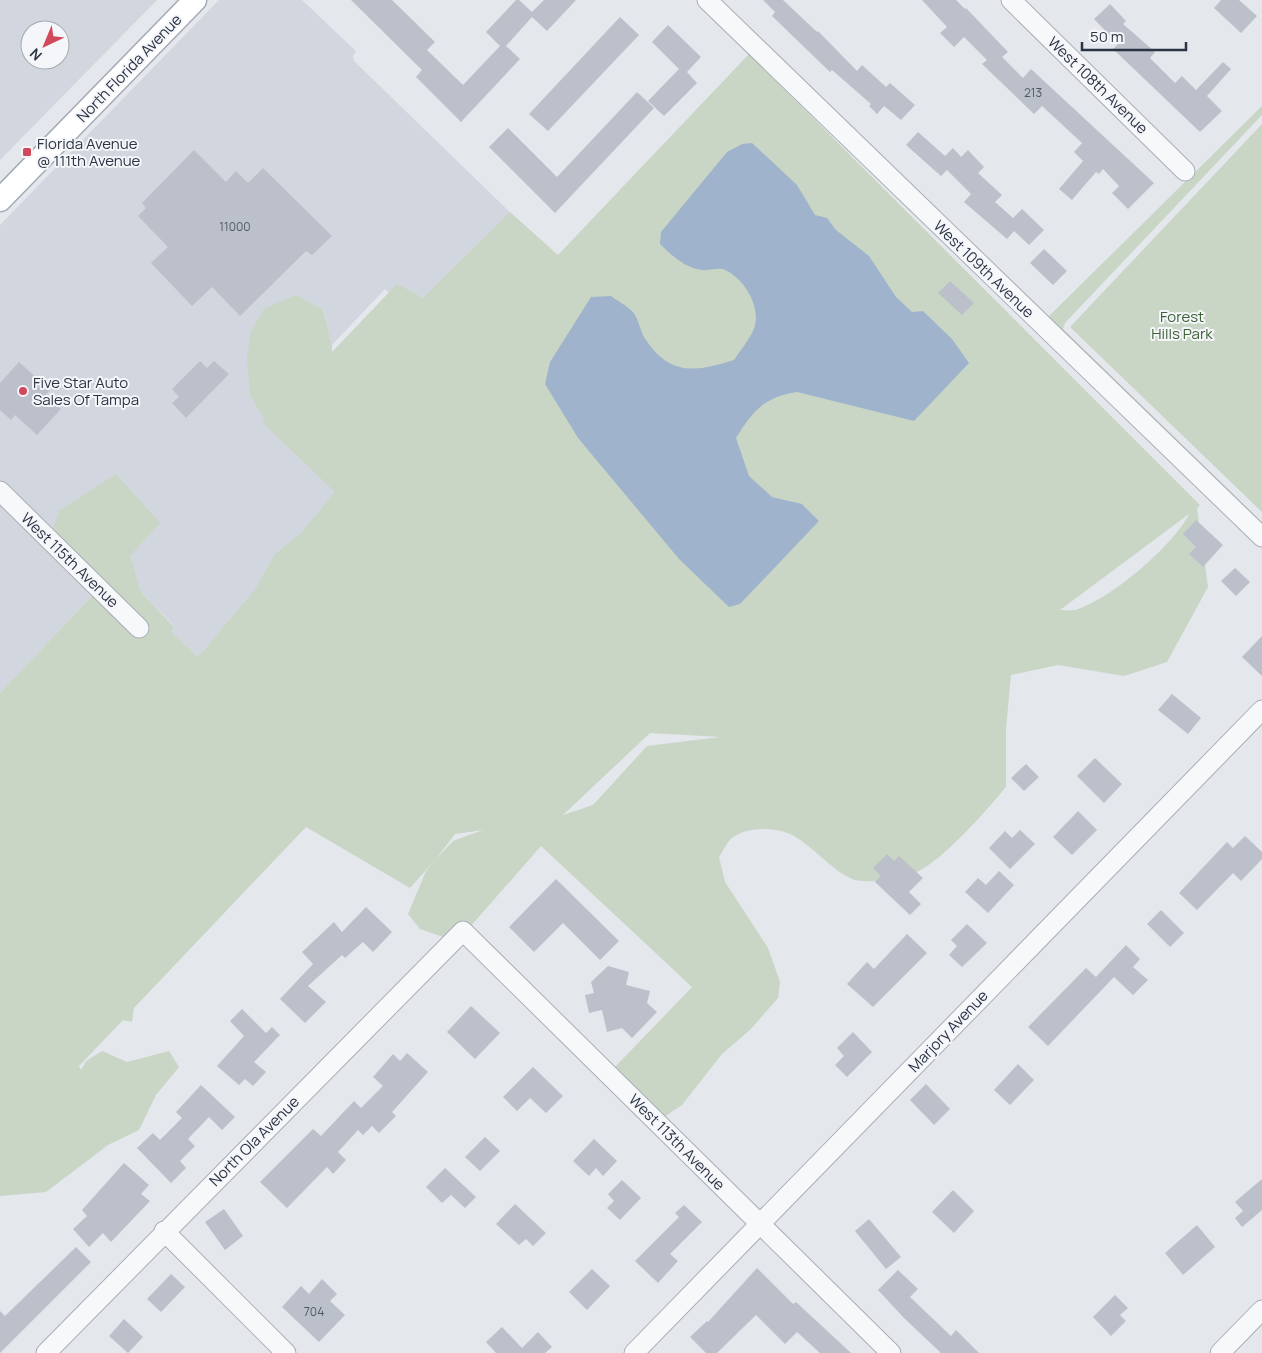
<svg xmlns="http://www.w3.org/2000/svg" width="1262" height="1353" font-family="Manrope,sans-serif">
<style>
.built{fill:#d2d6de;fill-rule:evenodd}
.green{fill:#c9d6c5;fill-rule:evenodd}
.water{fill:#9fb4cc}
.building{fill:#bbc0ca}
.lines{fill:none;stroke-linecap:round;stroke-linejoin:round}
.minor-casing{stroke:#a9aeb7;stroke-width:21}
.major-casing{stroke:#a3abb8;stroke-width:25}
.minor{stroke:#f7f8fa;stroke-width:19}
.major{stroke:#fff;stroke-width:22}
.poi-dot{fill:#d1495b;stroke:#f4f6f9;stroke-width:2}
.labels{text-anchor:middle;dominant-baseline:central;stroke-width:4;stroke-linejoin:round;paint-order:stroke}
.number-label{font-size:12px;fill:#4f5766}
.street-label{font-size:15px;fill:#2b3445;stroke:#f4f6f9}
.poi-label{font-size:15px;fill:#2b3445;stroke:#f4f6f9;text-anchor:start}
.park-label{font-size:15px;fill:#3f6138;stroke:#f4f6f9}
</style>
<rect width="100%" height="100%" fill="#e4e7ec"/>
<path class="built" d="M 0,0 L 157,0 L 0,160 ZM 30,30 L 60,30 L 60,60 L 30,60 Z
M 219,0 L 302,0 L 356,51 L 353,56 L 354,61 L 514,216 L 417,319 L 385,289 L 332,345 L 323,310 L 296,296 L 365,478 L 230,642 L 197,656 L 172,633 L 173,625 L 141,592 L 129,556 L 52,531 L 0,480 L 0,225 Z
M 0,502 L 94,594 L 0,693 Z"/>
<path class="green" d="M 749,54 L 1200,505 L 1197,508 L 1208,587 L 1167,662 L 1124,676 L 1058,665 L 1011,675 L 1006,729 L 1006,787 C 984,813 939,866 908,876 C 896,880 864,884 852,879 C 830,869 815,848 794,836 C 777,827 748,826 732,838 C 727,842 723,851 719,857 L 725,882 L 768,948 L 780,982 L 778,998 L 750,1030 L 722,1054 L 682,1105 L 664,1117 L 614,1068 L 692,987 L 541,846 L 470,927 L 463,920 L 446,938 L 420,929 L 408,914 L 426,871 L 435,860 L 410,888 L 306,827 L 134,1008 L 132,1022 L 123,1020 L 79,1066 L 81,1070 L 86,1061 L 102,1051 L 127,1062 L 169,1051 L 179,1067 L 156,1095 L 139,1130 L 108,1145 L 46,1192 L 0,1196 L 0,693 L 94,594 L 139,638 L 150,627 L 105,583 L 106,581 L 52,531 L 59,511 L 116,474 L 160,523 L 130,556 L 141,592 L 173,626 L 172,633 L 197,656 L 201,654 L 256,588 L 275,554 L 301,533 L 335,492 L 263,423 L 265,420 L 250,395 L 247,359 L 251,331 L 264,309 L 296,295 L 323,310 L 332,345 L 332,352 L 397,284 L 423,298 L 510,212 L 558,255 ZM 1189,514 C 1174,545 1110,600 1075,610 C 1071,611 1064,610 1060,610 ZM 650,733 L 720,737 L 647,746 L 593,805 L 563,815 ZM 483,830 L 453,841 L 436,859 L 455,834 Z
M 1262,106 L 1262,115 L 1065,323 L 1063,329 L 1262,522 L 1262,526 L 1047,318 Z
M 1262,124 L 1262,512 L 1070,327 Z"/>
<path class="water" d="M 752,143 L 797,185 L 815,215 L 827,218 L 836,230 L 869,256 L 896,297 L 912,312 L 923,311 L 952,339 L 969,363 L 914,421 L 797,392 C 764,397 753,411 736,438 L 749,476 L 772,497 L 802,504 L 819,521 L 740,604 L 729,607 L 679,559 L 578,438 L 545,384 L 550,362 L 591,297 L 611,296 C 618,301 627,306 633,312 C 639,319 640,332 646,340 C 670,376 696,372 734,360 C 740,351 748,341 753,331 C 763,309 745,279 725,270 C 718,267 709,271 702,270 C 685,268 671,255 660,244 L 661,232 L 727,152 L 742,144 Z"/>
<path class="building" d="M 351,0 L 392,0 L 435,42 L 427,50 L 463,85 L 500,46 L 486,32 L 516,0 L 519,0 L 532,12 L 544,0 L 576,0 L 547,31 L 532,17 L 506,46 L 520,59 L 461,122 L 416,77 L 422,70 Z
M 763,0 L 783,0 L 817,32 L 818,31 L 857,71 L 862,65 L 886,87 L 890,83 L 915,105 L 901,120 L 884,106 L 877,114 L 869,106 L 871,104 L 832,70 L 830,72 L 772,16 L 775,12 Z
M 922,0 L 956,0 L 965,9 L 966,8 L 1008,52 L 1002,57 L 1023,78 L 1031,69 L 1154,183 L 1128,209 L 1112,193 L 1119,186 L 1103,169 L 1099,174 L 1096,172 L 1072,200 L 1059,189 L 1083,161 L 1074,152 L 1082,143 L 1042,106 L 1034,114 L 982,64 L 987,60 L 964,37 L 954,47 L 940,33 L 947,27 Z
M 1221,0 L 1239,0 L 1257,16 L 1241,33 L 1214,8 Z
M 1110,4 L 1126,21 L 1123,24 L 1155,52 L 1150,58 L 1175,83 L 1182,76 L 1196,90 L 1223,62 L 1231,69 L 1207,96 L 1222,111 L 1200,132 L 1113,49 L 1118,44 L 1094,19 Z
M 620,17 L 639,35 L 548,131 L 529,114 Z
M 668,25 L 701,57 L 687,72 L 697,83 L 664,116 L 648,101 L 679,69 L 652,42 Z
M 637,92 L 654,108 L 555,213 L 489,147 L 508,128 L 557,177 Z
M 918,132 L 945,156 L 953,148 L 961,157 L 968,150 L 984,167 L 978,173 L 1002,195 L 995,202 L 1013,218 L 1022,209 L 1044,230 L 1029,245 L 1014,231 L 1007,239 L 964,202 L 971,194 L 947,170 L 941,176 L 906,145 Z
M 194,150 L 226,182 L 236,171 L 248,183 L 263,168 L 332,236 L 312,255 L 306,251 L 240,316 L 212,287 L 192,306 L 151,263 L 168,247 L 138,216 L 146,208 L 142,203 Z
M 1044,249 L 1067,271 L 1053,285 L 1030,263 Z
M 950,281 L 974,303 L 962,315 L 938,293 Z
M 200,361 L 207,368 L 214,361 L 229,374 L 186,418 L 172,403 L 179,397 L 172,389 Z
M 19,362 L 50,390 L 46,395 L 61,409 L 37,435 L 15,415 L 11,420 L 0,410 L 0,383 Z
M 1196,520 L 1223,545 L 1203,567 L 1189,554 L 1196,547 L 1183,534 Z
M 1235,568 L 1250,582 L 1236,596 L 1221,581 Z
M 1262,636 L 1262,676 L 1242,657 Z
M 1172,694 L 1201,718 L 1188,734 L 1158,710 Z
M 1095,758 L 1122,784 L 1104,803 L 1077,776 Z
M 1026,764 L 1039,777 L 1024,791 L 1011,778 Z
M 1078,811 L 1097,830 L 1072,855 L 1053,837 Z
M 1020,830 L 1035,844 L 1010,869 L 989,848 L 1005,831 L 1012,838 Z
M 1245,836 L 1262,852 L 1262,859 L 1241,881 L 1233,873 L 1197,910 L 1179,893 L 1227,842 L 1233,848 Z
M 887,854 L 894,861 L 899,856 L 923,878 L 909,892 L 921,904 L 910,915 L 875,882 L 881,876 L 873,868 Z
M 999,871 L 1014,885 L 988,913 L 965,892 L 978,878 L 986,885 Z
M 556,879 L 619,941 L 600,960 L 563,923 L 534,952 L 509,927 Z
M 366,907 L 392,932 L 373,952 L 363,942 L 345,958 L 342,955 L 308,986 L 326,1002 L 305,1023 L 280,999 L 313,964 L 302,952 L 334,922 L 342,932 Z
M 1161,910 L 1184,933 L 1170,947 L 1147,924 Z
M 967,924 L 987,943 L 962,967 L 949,955 L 957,946 L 951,940 Z
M 907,934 L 927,953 L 873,1007 L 847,984 L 867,962 L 874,969 Z
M 1126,945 L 1140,959 L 1133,967 L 1148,980 L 1133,995 L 1114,977 L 1048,1046 L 1028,1027 L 1086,968 L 1096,977 Z
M 608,966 L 629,972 L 626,985 L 650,991 L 647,1003 L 657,1012 L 632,1038 L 622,1028 L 607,1032 L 602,1010 L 589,1013 L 585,995 L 594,993 L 591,982 Z
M 471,1006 L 500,1033 L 475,1059 L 447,1032 Z
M 242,1009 L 266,1033 L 272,1027 L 280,1035 L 254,1062 L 266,1072 L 253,1086 L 245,1079 L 239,1085 L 217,1066 L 244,1036 L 230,1021 Z
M 853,1032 L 872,1052 L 847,1077 L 835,1065 L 844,1056 L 837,1048 Z
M 407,1053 L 428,1072 L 392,1112 L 396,1116 L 379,1133 L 372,1126 L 363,1135 L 358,1130 L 338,1152 L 346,1160 L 333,1174 L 327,1167 L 287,1208 L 260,1182 L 313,1129 L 321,1136 L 354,1101 L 361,1108 L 383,1086 L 373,1077 L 393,1054 L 400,1061 Z
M 1018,1064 L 1034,1080 L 1010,1105 L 994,1090 Z
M 533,1067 L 563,1096 L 546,1113 L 530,1098 L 517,1111 L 503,1097 Z
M 926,1084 L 950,1109 L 934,1125 L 910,1100 Z
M 201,1085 L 235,1117 L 222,1130 L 209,1117 L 188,1139 L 195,1146 L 180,1161 L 186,1168 L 171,1183 L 137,1148 L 153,1133 L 160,1140 L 182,1118 L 176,1112 Z
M 485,1137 L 500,1151 L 480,1171 L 465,1157 Z
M 594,1139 L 617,1161 L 603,1176 L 596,1168 L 589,1176 L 573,1161 Z
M 124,1163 L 149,1185 L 141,1194 L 150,1201 L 111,1242 L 103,1233 L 89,1247 L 73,1229 L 87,1216 L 82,1210 Z
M 445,1168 L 476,1197 L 465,1208 L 451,1195 L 442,1203 L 426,1187 Z
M 1262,1179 L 1262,1210 L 1242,1227 L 1235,1218 L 1243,1211 L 1235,1202 Z
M 622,1180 L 641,1198 L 620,1220 L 607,1208 L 614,1201 L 608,1194 Z
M 953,1190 L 974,1211 L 954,1233 L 932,1212 Z
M 515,1204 L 546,1233 L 533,1246 L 526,1239 L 519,1245 L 496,1224 Z
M 684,1205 L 702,1222 L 670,1254 L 678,1261 L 658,1283 L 635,1261 L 679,1217 L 675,1213 Z
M 224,1209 L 243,1236 L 225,1250 L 205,1222 Z
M 869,1219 L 901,1257 L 886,1269 L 855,1231 Z
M 1197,1225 L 1215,1247 L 1183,1275 L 1165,1253 Z
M 76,1247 L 91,1262 L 0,1353 L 0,1311 L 5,1316 Z
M 757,1268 L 793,1304 L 796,1302 L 851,1353 L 820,1353 L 797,1332 L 785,1344 L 756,1315 L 717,1353 L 706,1353 L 690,1337 L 707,1321 L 708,1322 Z
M 592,1269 L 610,1286 L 587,1310 L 569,1292 Z
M 898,1270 L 918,1289 L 910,1297 L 951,1336 L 956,1330 L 979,1353 L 941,1353 L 904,1318 L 878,1290 Z
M 171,1274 L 185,1287 L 161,1312 L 147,1299 Z
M 322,1279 L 337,1294 L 330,1301 L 345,1315 L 319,1342 L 282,1307 L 301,1286 L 309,1294 Z
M 1115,1295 L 1128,1308 L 1120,1315 L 1126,1321 L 1111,1336 L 1093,1317 Z
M 124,1319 L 143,1337 L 128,1353 L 109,1336 Z
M 502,1327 L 522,1348 L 538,1332 L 552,1347 L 545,1353 L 496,1353 L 486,1342 Z"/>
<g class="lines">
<defs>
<path id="minor" d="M 707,0 L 1262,537
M 1011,0 L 1185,171
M 0,491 L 139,628
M 164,1231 L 286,1353
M 46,1353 L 463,931 L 891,1353
M 634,1353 L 1262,710
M 1220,1353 L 1262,1310"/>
<path id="major" d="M 0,200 L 195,0"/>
</defs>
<use href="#minor" class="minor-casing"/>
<use href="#major" class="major-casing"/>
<use href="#minor" class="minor"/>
<use href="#major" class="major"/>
</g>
<g class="poi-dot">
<rect x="22" y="147" width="10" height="10" rx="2.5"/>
<circle cx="23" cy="391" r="5"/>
</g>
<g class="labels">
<g class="number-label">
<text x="1033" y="92">213</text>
<text x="235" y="226">11000</text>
<text x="314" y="1311">704</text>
</g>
<g class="street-label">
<text transform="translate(129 68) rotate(-46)">North Florida Avenue</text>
<text transform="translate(1098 85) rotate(44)">West 108th Avenue</text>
<text transform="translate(984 269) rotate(44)">West 109th Avenue</text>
<text transform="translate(70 560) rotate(44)">West 115th Avenue</text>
<text transform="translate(948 1031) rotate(-46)">Marjory Avenue</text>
<text transform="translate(254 1141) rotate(-45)">North Ola Avenue</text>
<text transform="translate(677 1142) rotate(45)">West 113th Avenue</text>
</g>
<g class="poi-label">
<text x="37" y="143">Florida Avenue<tspan x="37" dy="17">@ 111th Avenue</tspan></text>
<text x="33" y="382">Five Star Auto<tspan x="33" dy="17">Sales Of Tampa</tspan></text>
</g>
<g class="park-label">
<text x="1182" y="316">Forest<tspan x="1182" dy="17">Hills Park</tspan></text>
</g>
</g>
<g transform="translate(45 45) rotate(224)"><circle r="24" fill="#f4f6f9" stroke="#a4a8b1"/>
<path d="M0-4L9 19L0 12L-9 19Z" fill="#d1495b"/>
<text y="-8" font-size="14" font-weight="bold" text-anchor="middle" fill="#2b3445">N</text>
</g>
<path d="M1082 42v8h104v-8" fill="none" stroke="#2b3445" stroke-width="2.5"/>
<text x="1090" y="42" font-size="15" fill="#2b3445" stroke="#f4f6f9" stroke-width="4" paint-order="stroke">50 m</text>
</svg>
